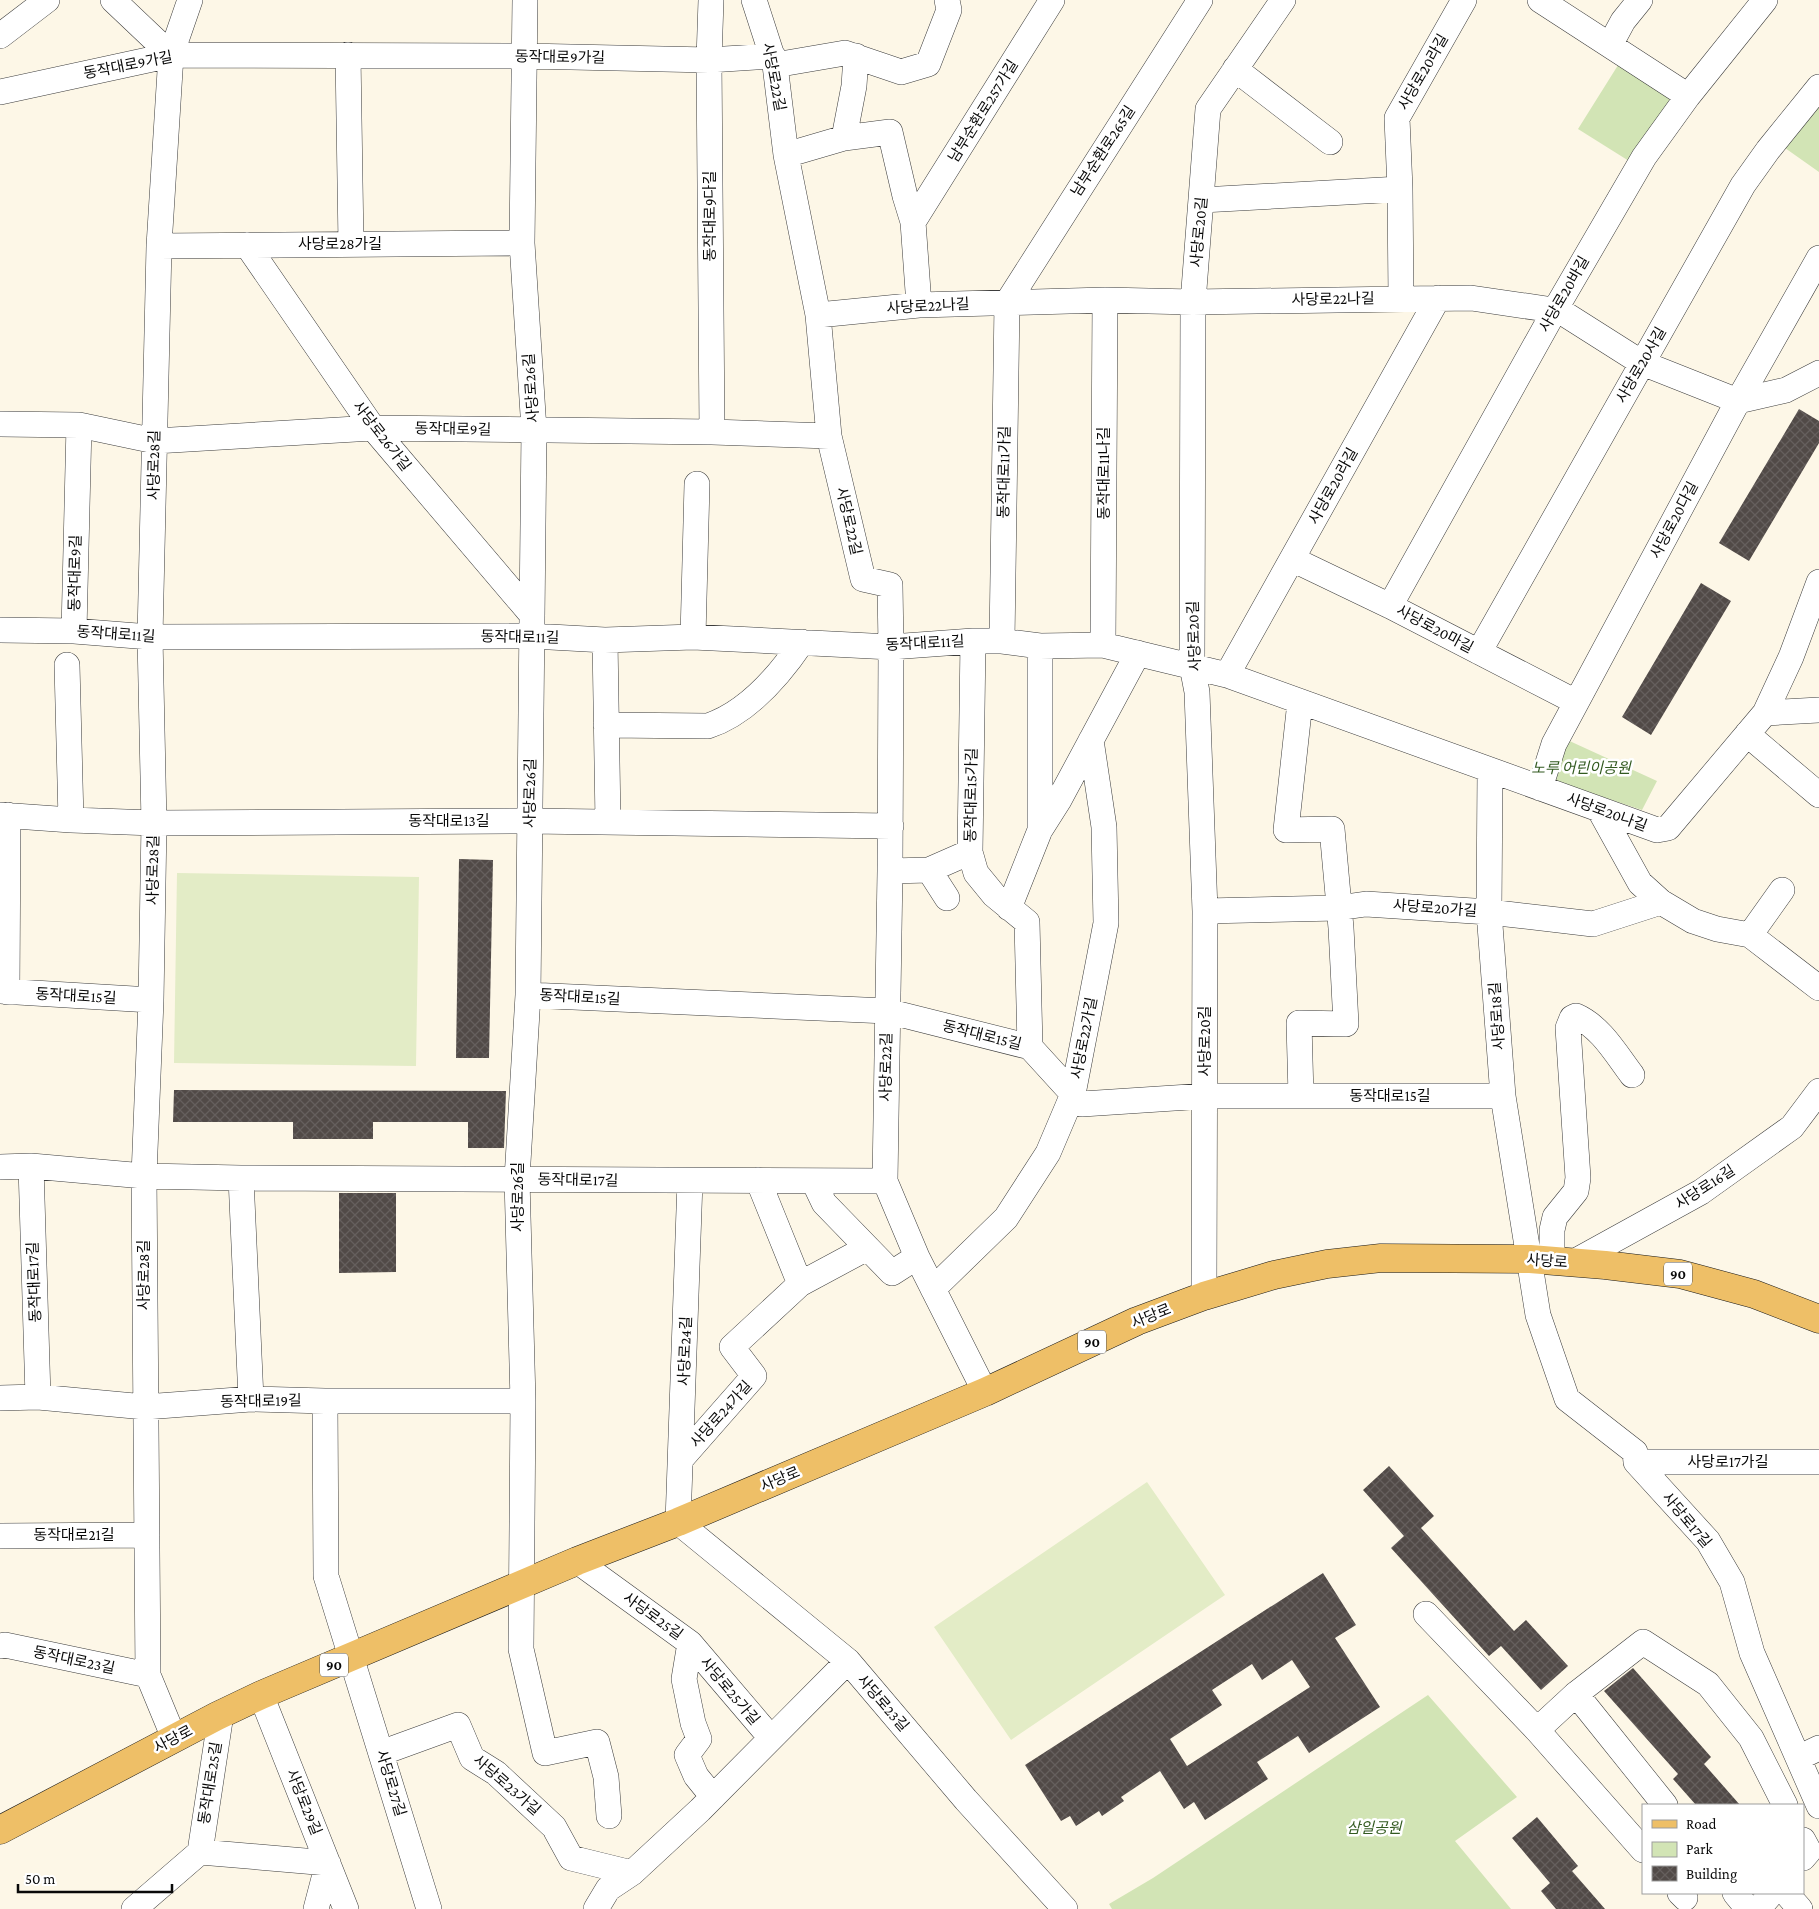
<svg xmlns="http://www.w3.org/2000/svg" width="1819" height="1909" font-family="'Crimson Pro','Noto Sans KR',serif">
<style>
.park{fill:#d2e4b5}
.pitch{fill:#e3ecc6}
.building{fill:url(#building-cross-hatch);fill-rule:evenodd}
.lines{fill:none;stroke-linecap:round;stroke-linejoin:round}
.minor-casing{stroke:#3c3c3c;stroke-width:26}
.major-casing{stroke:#1a1a1a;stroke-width:29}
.minor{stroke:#fff;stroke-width:25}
.major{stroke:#eebf67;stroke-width:28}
.labels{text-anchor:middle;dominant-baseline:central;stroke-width:5;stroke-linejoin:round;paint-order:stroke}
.shield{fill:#fff;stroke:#535353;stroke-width:1}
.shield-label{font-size:14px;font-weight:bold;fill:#090909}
.street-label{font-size:15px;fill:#090909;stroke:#fff}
.park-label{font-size:15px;font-style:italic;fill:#325a20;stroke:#fff}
</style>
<defs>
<pattern id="building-cross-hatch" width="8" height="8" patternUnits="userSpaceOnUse" patternTransform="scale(1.25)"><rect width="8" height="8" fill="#514a47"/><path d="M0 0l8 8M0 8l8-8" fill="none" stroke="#655f5d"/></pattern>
</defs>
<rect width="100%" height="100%" fill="#fdf7e7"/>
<path class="park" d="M 1625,54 L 1688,96 L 1629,161 L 1578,129 Z
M 1819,106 L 1819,172 L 1785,148 Z
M 1563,738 L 1657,781 L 1642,810 L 1554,781 Z
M 1428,1695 L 1517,1797 L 1455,1841 L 1511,1909 L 1112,1909 L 1109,1904 L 1153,1878 Z"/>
<path class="pitch" d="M 177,873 L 419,877 L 416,1066 L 174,1063 Z
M 1147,1482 L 1225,1595 L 1011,1740 L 934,1627 Z"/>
<path class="building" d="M 1799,409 L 1819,421 L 1819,443 L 1749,561 L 1719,543 Z
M 1701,583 L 1731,601 L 1651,735 L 1622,717 Z
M 459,859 L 493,860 L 489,1058 L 456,1058 Z
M 174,1090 L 506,1091 L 504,1148 L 468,1148 L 468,1122 L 373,1122 L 373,1139 L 293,1139 L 293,1122 L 173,1122 Z
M 339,1193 L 396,1193 L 396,1272 L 339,1273 Z
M 1389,1466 L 1434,1516 L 1421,1528 L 1514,1631 L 1526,1620 L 1568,1666 L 1541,1690 L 1501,1646 L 1489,1656 L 1391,1548 L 1404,1536 L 1363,1490 Z
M 1323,1573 L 1356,1625 L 1335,1638 L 1380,1707 L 1309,1753 L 1298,1736 L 1257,1762 L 1268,1779 L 1205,1820 L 1194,1802 L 1184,1809 L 1160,1771 L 1121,1797 L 1124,1801 L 1102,1816 L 1099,1811 L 1076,1826 L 1070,1816 L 1061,1821 L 1025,1765 ZM 1292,1660 L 1310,1687 L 1187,1766 L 1170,1739 L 1222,1705 L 1212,1690 L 1252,1664 L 1262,1680 Z
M 1633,1668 L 1711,1757 L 1704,1764 L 1740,1805 L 1696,1805 L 1673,1779 L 1678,1774 L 1604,1691 Z
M 1537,1817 L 1578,1866 L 1572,1871 L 1605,1909 L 1556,1909 L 1541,1891 L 1550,1883 L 1512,1838 Z"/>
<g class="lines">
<defs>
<path id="minor" d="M 113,0 L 171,55
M 525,0 L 522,243 L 534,430 L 528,995 L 517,1179 L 523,1401 L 521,1649 L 545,1753 L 597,1742 L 606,1777 L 609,1816
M 711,0 L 709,60 L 712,432
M 754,0 L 775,65 L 786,155 L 818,315 L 829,436 L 863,579 L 890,585 L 891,647 L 890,871 L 885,1181 L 917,1257 L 985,1392
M 1540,0 L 1688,96
M 0,36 L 47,0
M 1610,45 L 1623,21 L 1640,0
M 348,55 L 351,244
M 775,65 L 845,53 L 901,72 L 928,64 L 949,10 L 947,0
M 1235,69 L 1330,142
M 0,92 L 171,55 L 525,56 L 709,60 L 773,56
M 844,138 L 854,86 L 856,56
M 786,155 L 844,138 L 890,132 L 905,196 L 913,222 L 919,305
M 1202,200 L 1400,189
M 913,222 L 1052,0
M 247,245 L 373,428 L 532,615
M 159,246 L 522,243
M 1401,298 L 1400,189 L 1397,118 L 1464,0
M 818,315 L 919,305 L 1105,300 L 1193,302 L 1471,298 L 1560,311 L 1642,363 L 1738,401 L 1786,390 L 1819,373
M 0,424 L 79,425 L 155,441 L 373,428 L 712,432 L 829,436
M 1292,559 L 1390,606 L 1576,702
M 1390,606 L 1555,310 L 1644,157 L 1688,96 L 1765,0
M 0,630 L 74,631 L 150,637 L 532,636 L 605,640 L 693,637 L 891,647 L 973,641 L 1002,641 L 1040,646 L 1103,645 L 1227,675 L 1657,830 L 1668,828 L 1765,713 L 1791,657 L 1819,582
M 74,631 L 79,425
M 693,637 L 697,484
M 605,640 L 608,822
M 973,641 L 970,852 L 976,873 L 994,895 L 1027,922 L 1030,1047
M 1002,641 L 1007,303 L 1200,0
M 1103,645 L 1105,300
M 1040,646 L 1040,830
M 1479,652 L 1743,185 L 1768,150 L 1819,87
M 67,665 L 71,820
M 1227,675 L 1438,298
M 1300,702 L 1286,830 L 1332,829 L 1341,928 L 1346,1024 L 1299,1023 L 1301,1096
M 1765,713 L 1819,710
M 606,725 L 708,726 C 747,713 779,676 802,642
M 1747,734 L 1819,795
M 1490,770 L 1489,912 L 1503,1096 L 1538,1315 L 1567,1399 L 1635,1452 L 1636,1462 L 1708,1541 L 1732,1582 L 1752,1653 L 1819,1806
M 1540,788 L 1554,744 L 1738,401 L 1819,258
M 1599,809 L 1640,883 L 1661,902 L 1693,921 L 1717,929 L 1750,935 L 1819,988
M 0,815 L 71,820 L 154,823 L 530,821 L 891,826
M 929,870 L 970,852
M 890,871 L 929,870 L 947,898
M 1009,908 L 1040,830 L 1059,800 L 1138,653
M 1205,911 L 1338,908 L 1366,904 L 1489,912 L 1593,924 L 1661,902
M 1750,935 L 1782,890
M 0,991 L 151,1000
M 7,992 L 8,815
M 528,995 L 887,1011 L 1030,1047 L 1082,1104 L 1205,1096 L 1503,1096
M 31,1166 L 38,1397
M 0,1167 L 31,1166 L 144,1176 L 241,1178 L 885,1181
M 241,1178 L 251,1399
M 758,1180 L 800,1284
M 690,1181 L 678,1522 L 848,1661 L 966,1800 L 1065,1909
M 814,1182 L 824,1203 L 892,1273 L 917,1257
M 1552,1261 L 1552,1230 L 1555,1217 L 1576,1191 L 1578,1178 L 1568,1028 L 1572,1018 L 1576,1016 C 1601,1027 1616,1054 1632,1075
M 1574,1262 L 1701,1192 L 1792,1127 L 1819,1091
M 933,1289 L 1006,1218 L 1048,1153 L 1073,1094 L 1106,923 L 1104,827 L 1091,740
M 1204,1296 L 1205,911 L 1197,692 L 1192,666 L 1193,302 L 1208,109 L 1283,0
M 0,1398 L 38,1397 L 145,1407 L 251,1399 L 325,1401 L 523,1401
M 325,1401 L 326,1576 L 429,1909
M 682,1458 L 754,1376 L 732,1347 L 800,1284 L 867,1248
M 1636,1462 L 1819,1462
M 0,1536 L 147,1535
M 577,1561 L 690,1643 L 771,1738
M 1426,1614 L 1537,1730
M 690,1643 L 684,1679 L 693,1723 L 699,1739 L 687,1755 L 696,1776 L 713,1797
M 0,1646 L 5,1645 L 148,1675
M 1576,1694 L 1537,1730 L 1643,1850
M 261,1695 L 346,1909
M 174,1738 L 148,1675 L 144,1176 L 151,1000 L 154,823 L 150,637 L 159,246 L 171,55 L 190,0
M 381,1753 L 458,1725 L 472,1758 L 496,1773 L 554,1827 L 571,1858 L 632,1873
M 1798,1758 L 1819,1748
M 1665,1805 L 1576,1694 L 1643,1642 L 1708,1684 L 1751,1738 L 1785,1805
M 1803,1840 L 1809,1851 L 1803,1858
M 200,1852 L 221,1714
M 1680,1893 L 1685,1898
M 1735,1893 L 1748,1909
M 1786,1893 L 1800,1909
M 134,1909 L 200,1852 L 328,1863 L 316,1909
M 596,1909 L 608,1889 L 632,1873 L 700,1810 L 848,1661
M 1758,1909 L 1772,1893"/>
<path id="major" d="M 0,1830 L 217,1716 L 261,1695 L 577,1561 L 678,1522 L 985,1392 L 1137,1321 L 1204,1296 L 1274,1275 L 1327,1264 L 1381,1258 L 1530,1259 L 1605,1265 L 1680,1274 L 1754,1294 L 1819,1319"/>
</defs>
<use href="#minor" class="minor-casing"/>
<use href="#major" class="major-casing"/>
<use href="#minor" class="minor"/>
<use href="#major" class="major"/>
</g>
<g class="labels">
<g class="shield">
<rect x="1664" y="1262.5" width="28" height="23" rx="4"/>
<rect x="1078" y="1330.5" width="28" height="23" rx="4"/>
<rect x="320" y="1653.5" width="28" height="23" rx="4"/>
</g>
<g class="shield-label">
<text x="1678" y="1274">90</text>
<text x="1092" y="1342">90</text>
<text x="334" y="1665">90</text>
</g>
<g class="street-label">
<text transform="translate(560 57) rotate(1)">동작대로9가길</text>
<text transform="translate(128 65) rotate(-11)">동작대로9가길</text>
<text transform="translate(1423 72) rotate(-60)">사당로20라길</text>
<text transform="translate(774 77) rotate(79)">사당로22길</text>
<text transform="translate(983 111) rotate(-58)">남부순환로257가길</text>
<text transform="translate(1103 151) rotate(-57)">남부순환로265길</text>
<text transform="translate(710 216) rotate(-90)">동작대로9다길</text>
<text transform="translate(1199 232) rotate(-85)">사당로20길</text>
<text x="340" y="244">사당로28가길</text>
<text transform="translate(1564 294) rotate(-60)">사당로20바길</text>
<text transform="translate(1333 299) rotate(-1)">사당로22나길</text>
<text transform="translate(928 306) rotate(-3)">사당로22나길</text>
<text transform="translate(1641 365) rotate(-60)">사당로20사길</text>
<text transform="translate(531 388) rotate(-94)">사당로26길</text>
<text transform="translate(453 429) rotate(1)">동작대로9길</text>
<text transform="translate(382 436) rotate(52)">사당로26가길</text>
<text transform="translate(154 465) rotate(-89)">사당로28길</text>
<text transform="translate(1004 472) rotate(-89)">동작대로11가길</text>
<text transform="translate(1104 473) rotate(-90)">동작대로11나길</text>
<text transform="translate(1333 486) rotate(-61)">사당로20라길</text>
<text transform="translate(1674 520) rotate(-62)">사당로20다길</text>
<text transform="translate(849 521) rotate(77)">사당로22길</text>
<text transform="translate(75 573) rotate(-89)">동작대로9길</text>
<text transform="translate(1435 629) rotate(28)">사당로20마길</text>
<text transform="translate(116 634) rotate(4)">동작대로11길</text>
<text transform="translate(1194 636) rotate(-92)">사당로20길</text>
<text transform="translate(520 637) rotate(1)">동작대로11길</text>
<text transform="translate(925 643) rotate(-3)">동작대로11길</text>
<text transform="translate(530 793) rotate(-89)">사당로26길</text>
<text transform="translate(971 795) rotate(-89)">동작대로15가길</text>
<text transform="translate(1607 812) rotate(20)">사당로20나길</text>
<text x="449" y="821">동작대로13길</text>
<text transform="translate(153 870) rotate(-89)">사당로28길</text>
<text transform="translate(1435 908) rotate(4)">사당로20가길</text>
<text transform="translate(76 996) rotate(3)">동작대로15길</text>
<text transform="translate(580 997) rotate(3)">동작대로15길</text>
<text transform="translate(1497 1016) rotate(-94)">사당로18길</text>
<text transform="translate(982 1035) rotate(14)">동작대로15길</text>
<text transform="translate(1084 1038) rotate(-79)">사당로22가길</text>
<text transform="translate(1205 1041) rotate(-90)">사당로20길</text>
<text transform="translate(886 1067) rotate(-89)">사당로22길</text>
<text x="1390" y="1096">동작대로15길</text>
<text transform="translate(578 1180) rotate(1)">동작대로17길</text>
<text transform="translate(1705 1187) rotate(-33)">사당로16길</text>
<text transform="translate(518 1197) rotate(-90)">사당로26길</text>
<text transform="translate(1547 1261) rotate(4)">사당로</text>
<text transform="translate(144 1275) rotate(-90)">사당로28길</text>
<text transform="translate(34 1282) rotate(-92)">동작대로17길</text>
<text transform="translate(1151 1316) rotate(-22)">사당로</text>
<text transform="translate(685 1351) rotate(-88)">사당로24길</text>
<text transform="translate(261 1401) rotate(-1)">동작대로19길</text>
<text transform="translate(721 1414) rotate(-48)">사당로24가길</text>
<text x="1728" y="1462">사당로17가길</text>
<text transform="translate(780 1479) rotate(-23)">사당로</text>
<text transform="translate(1687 1520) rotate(50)">사당로17길</text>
<text x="74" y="1535">동작대로21길</text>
<text transform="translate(653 1616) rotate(36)">사당로25길</text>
<text transform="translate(74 1660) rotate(12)">동작대로23길</text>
<text transform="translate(730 1691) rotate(50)">사당로25가길</text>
<text transform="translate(883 1703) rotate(49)">사당로23길</text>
<text transform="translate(173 1739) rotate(-28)">사당로</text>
<text transform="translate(210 1783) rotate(-81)">동작대로25길</text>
<text transform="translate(391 1783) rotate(73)">사당로27길</text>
<text transform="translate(507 1785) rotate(41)">사당로23가길</text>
<text transform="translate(304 1802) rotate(68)">사당로29길</text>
</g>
<g class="park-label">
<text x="1581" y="768">노루 어린이공원</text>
<text x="1374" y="1828">삼일공원</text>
</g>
</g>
<rect x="1642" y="1804" width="162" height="90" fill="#ffffff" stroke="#9d9d9d"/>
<rect x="1652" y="1820" width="25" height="8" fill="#eebf67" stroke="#9d9d9d"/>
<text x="1686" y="1829" font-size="15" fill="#090909">Road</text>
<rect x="1652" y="1842" width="25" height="15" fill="#d2e4b5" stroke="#9d9d9d"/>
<text x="1686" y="1854" font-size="15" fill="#090909">Park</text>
<rect x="1652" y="1866" width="25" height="15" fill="url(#building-cross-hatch)" stroke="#9d9d9d"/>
<text x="1686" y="1879" font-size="15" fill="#090909">Building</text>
<path d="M18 1884v8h154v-8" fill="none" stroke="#090909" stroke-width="2.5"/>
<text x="25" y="1884" font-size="15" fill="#090909" stroke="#ffffff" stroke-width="4" paint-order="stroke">50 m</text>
</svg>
